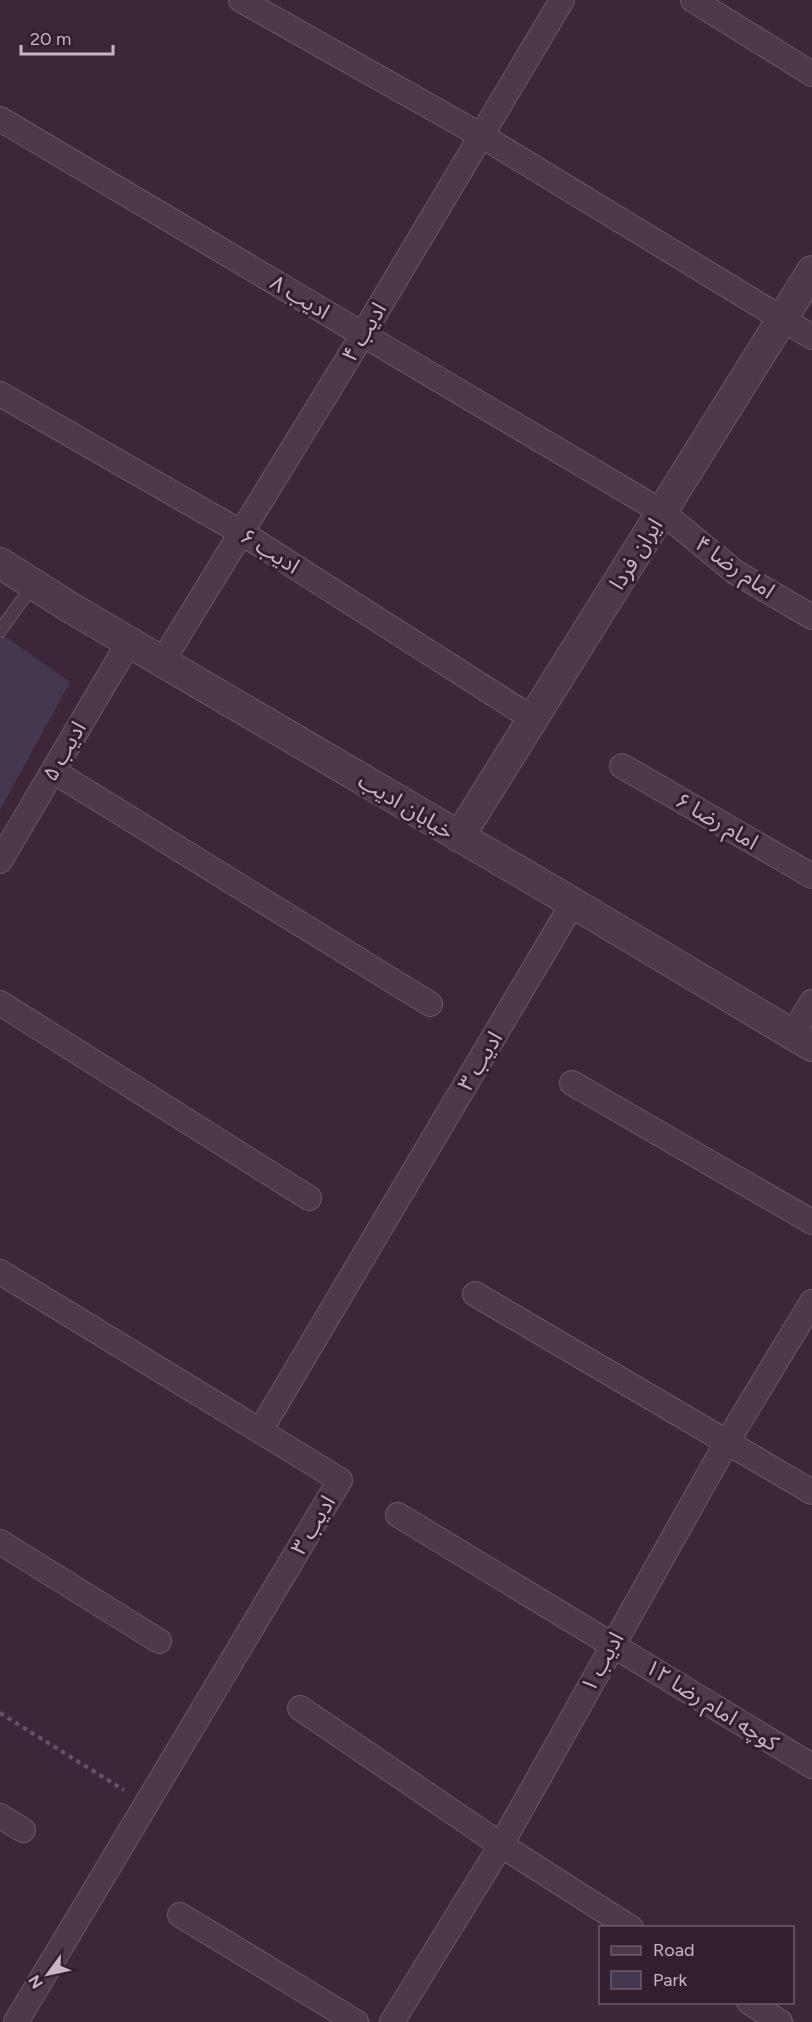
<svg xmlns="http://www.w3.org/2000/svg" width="812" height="2022" font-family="Figtree,'Noto Sans Arabic',sans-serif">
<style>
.green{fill:#443851}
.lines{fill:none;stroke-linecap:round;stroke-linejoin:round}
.service-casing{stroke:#6b5766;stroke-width:14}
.minor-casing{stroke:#6b5766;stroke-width:26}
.tertiary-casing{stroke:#6b5766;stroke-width:32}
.path{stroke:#635467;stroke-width:4;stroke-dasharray:4.5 4.5;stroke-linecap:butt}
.service{stroke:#4d3948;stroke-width:12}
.minor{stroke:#4d3948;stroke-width:24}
.tertiary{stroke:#4d3948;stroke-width:30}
.labels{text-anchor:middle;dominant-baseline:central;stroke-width:6;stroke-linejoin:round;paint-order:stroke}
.street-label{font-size:22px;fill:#c8b5c3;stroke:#321e2d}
</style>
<rect width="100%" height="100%" fill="#3c2637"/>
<path class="green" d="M 0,633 L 70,682 L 0,810 Z"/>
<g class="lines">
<defs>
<path id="service" d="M 0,631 L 33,585"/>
<path id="minor" d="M 241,0 L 482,136 L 812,337
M 693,0 L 812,74
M 0,119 L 662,512 L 735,572 L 812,617
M 0,394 L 242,533 L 533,719
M 162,662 L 363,334 L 562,0
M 622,766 L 812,876
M 53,771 L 430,1004
M 0,861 L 129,642
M 0,1003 L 309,1198
M 792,1035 L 812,1002
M 572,1083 L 812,1222
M 0,1272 L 260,1431
M 475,1294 L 812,1492
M 398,1515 L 812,1766
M 0,1542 L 159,1641
M 300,1708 L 501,1845 L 631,1928
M 0,1816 L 23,1830
M 180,1915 L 356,2022
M 749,2002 L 780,2022
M 16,2022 L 340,1480 L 260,1431 L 573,903
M 392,2022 L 501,1845 L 727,1442 L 812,1302"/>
<path id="tertiary" d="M 0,563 L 71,608 L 573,903 L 812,1046
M 459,837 L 812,271"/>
</defs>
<use href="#service" class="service-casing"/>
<use href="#minor" class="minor-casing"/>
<use href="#tertiary" class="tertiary-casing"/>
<path class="path" d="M 0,1713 L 124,1790"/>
<use href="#service" class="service"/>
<use href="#minor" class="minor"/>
<use href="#tertiary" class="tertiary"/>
</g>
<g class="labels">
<g class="street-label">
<text transform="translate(300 297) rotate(31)">ادیب ۸</text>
<text transform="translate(364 332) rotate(-59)">ادیب ۴</text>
<text transform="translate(270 551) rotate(32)">ادیب ۶</text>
<text transform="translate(636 554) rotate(-58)">ایران فردا</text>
<text transform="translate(735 567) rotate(35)">امام رضا ۴</text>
<text transform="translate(64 751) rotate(-60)">ادیب ۵</text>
<text transform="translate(406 806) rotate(31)">خیابان ادیب</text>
<text transform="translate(717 821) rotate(30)">امام رضا ۶</text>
<text transform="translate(480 1061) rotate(-59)">ادیب ۳</text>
<text transform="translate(313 1525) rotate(-59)">ادیب ۳</text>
<text transform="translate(602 1662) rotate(-61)">ادیب ۱</text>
<text transform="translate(712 1705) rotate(32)">کوچه امام رضا ۱۲</text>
</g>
</g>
<rect x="599" y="1926" width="195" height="78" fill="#321e2d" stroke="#6e5a69" stroke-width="1.5"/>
<rect x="611" y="1946" width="30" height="9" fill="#4d3948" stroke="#6e5a69" stroke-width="1.5"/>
<text x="653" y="1956" font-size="18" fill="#c8b5c3">Road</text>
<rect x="611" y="1971" width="30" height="18" fill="#443851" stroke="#6e5a69" stroke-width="1.5"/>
<text x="653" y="1986" font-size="18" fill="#c8b5c3">Park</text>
<g transform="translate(48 1974) rotate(237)" stroke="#321e2d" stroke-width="4.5" paint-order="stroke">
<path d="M0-4.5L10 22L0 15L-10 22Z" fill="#c8b5c3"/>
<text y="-9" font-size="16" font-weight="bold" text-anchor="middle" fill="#c8b5c3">N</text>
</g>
<path d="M21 45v9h92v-9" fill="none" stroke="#c8b5c3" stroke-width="3"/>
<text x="30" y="45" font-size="18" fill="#c8b5c3" stroke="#321e2d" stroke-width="4.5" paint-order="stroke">20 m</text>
</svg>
